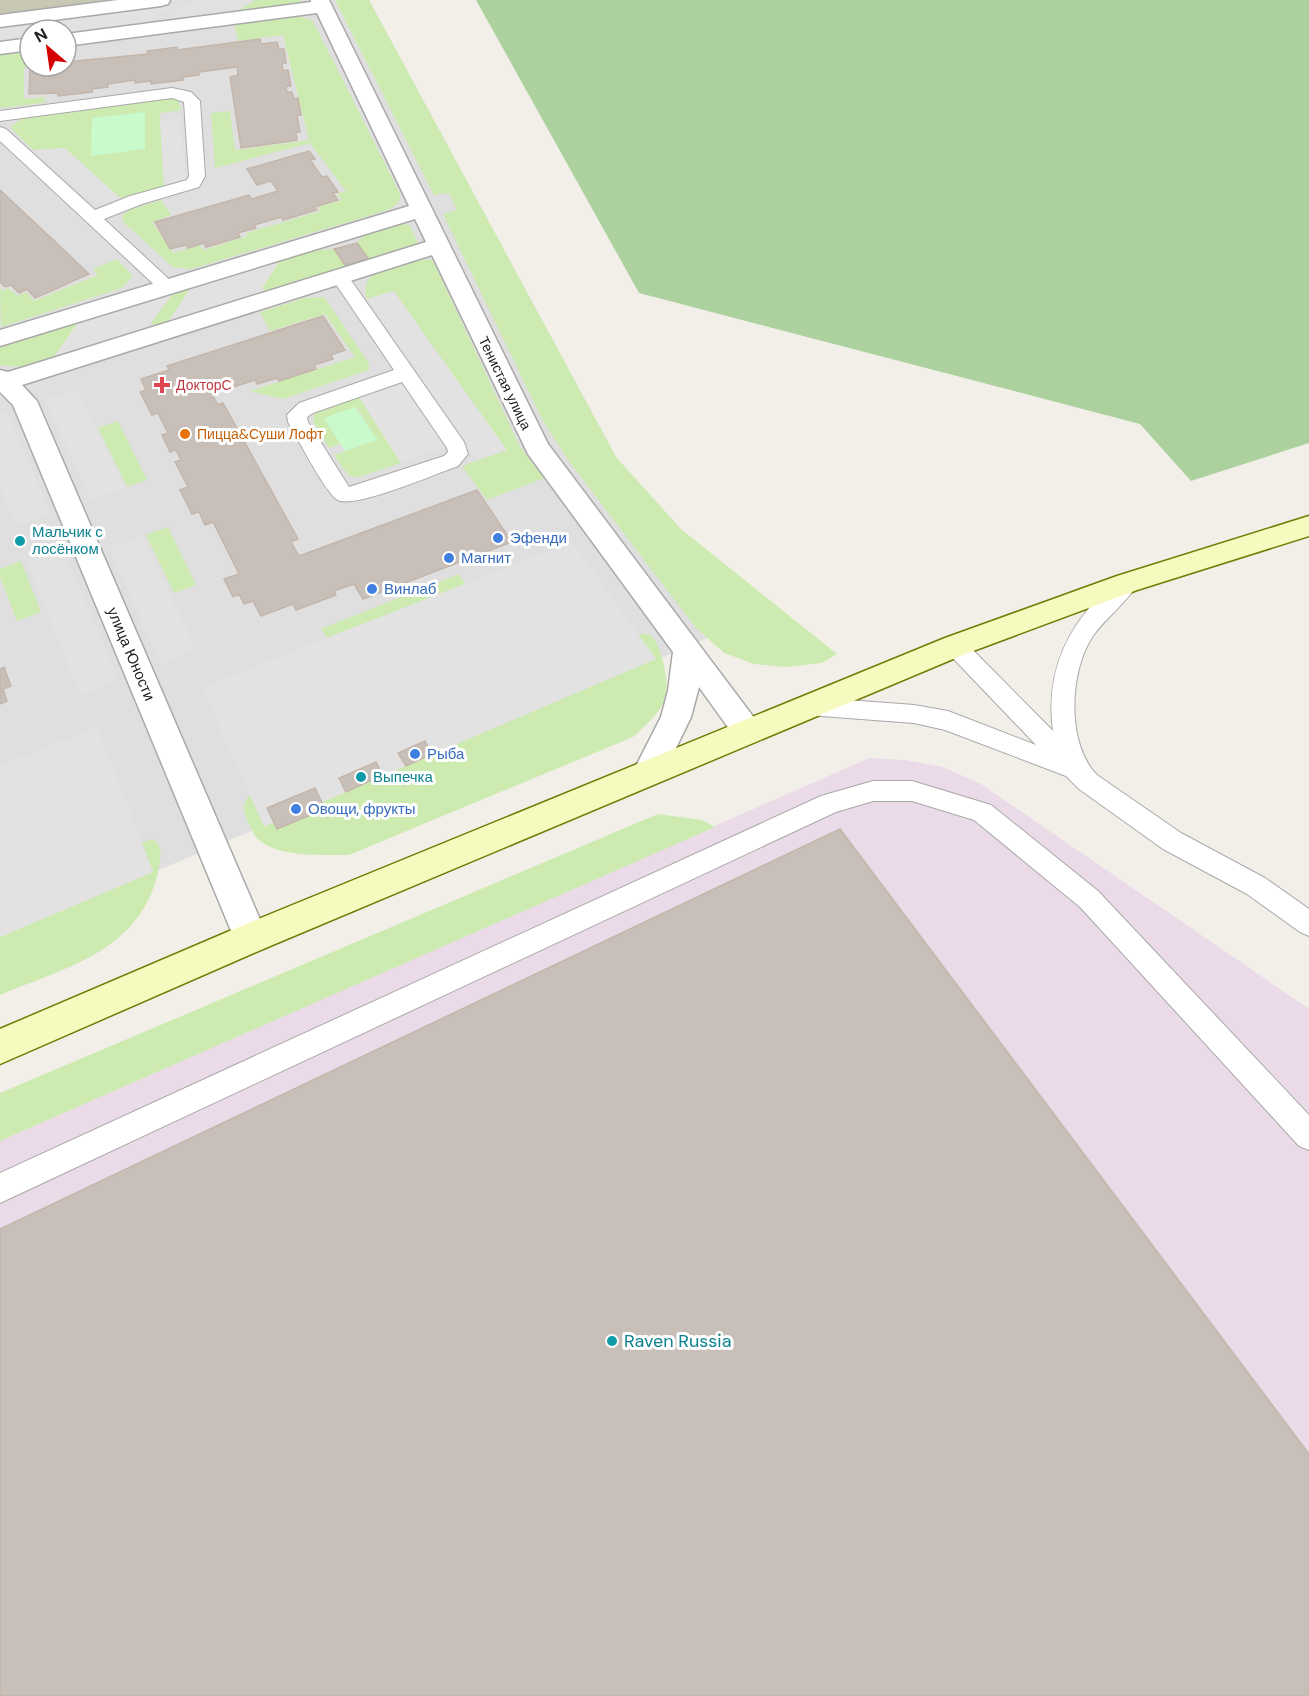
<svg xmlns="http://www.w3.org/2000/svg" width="1309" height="1696" font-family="'DM Sans',sans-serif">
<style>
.residential{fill:#e0dfdf;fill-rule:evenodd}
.industrial{fill:#ebdbe8}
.construction{fill:#c7c7b4}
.grass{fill:#cdebb0}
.forest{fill:#add19e}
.park{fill:#c8facc}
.parking{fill:#e2e2e2}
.building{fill:#c7bfb8;stroke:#c4b6ab;stroke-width:1.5}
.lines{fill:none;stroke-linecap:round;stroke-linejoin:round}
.lane-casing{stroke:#a9a9a9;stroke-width:2}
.street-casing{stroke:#a9a9a9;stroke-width:3}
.secondary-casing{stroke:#707d05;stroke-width:3}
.lane{fill:#fff;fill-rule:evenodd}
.street{fill:#fff;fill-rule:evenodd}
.secondary{fill:#f7fabf;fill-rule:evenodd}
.health-dot{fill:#e0444e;stroke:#fff;stroke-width:2}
.food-dot{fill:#e8710a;stroke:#fff;stroke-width:2}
.shop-dot{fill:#3f7fe0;stroke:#fff;stroke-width:2}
.culture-dot{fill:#0f9aa8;stroke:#fff;stroke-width:2}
.labels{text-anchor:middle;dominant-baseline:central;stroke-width:6;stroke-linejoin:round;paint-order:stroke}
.far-street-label{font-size:14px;fill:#222;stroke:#fff}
.far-health-label{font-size:14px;fill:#be3a42;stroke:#fff;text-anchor:start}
.far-food-label{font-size:14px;fill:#c56008;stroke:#fff;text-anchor:start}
.culture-label{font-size:15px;fill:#0d838f;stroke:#fff;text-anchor:start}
.shop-label{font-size:15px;fill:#366cbe;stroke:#fff;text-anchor:start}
.street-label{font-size:15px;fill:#222;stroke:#fff}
.near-culture-label{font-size:18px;fill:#0d838f;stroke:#fff;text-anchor:start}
</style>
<rect width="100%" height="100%" fill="#f2efe9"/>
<path class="residential" d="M 127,0 L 369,0 L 713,636 L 0,937 L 0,16 ZM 30,30 L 66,30 L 66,66 L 30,66 Z"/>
<path class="industrial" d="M 869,758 L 905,760 L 943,767 L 981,784 L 1309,1009 L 1309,1696 L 0,1696 L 0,1141 Z"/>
<path class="construction" d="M 0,0 L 127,0 L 0,16 Z"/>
<path class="grass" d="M 255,0 L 302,0 L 297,5 L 243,11 L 241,9 Z
M 335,0 L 369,0 L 616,457 L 681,529 L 837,654 L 822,663 L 786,667 L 754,664 L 724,653 L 696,628 L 568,460 L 543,421 L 443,214 L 457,210 L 449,193 L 434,195 Z
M 295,15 L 313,21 L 401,196 L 397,204 L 388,210 L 191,269 L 173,267 L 123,222 L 122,216 L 129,210 L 161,200 L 171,215 L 152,222 L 173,253 L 199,245 L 204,250 L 248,236 L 246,233 L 321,211 L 318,207 L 342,200 L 337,194 L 346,191 L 310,143 L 215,168 L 211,113 L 230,111 L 235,150 L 309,140 L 283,35 L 238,41 L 234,23 Z
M 30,51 L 30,66 L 41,66 L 24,68 L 24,99 L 45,97 L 44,103 L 0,108 L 0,55 Z
M 167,98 L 177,99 L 182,110 L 160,113 L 164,186 L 120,198 L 65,149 L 33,150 L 10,127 L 23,118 Z
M 404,223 L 410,226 L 418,243 L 266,292 L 262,288 L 280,260 L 310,251 L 334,249 L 345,265 L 367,258 L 357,243 C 369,229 386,226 404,223 Z
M 117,259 L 133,276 L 122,288 L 1,327 L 0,288 L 3,291 L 8,288 L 18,296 L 26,292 L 34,301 L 98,275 L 93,269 Z
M 420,259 L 432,260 L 435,265 L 520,447 L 544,478 L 487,500 L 462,466 L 506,450 L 394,291 L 367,299 C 356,269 400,265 420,259 Z
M 192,286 L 168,322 L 155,326 L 151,323 L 174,292 Z
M 324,297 L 369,363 L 369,370 L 283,399 L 250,391 L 355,357 L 325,314 L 270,331 L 260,312 L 304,298 Z
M 80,320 L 54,357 L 22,367 L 0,365 L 0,347 L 10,341 Z
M 359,397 L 401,463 L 359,477 L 349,476 L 334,455 L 377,440 L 356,407 L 325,418 L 340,444 L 329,448 L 313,421 L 314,413 Z
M 118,421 L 147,480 L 127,487 L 98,428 Z
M 168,527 L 196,585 L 174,593 L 146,535 Z
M 21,561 L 41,612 L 17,621 L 0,577 L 0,569 Z
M 459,574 L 465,584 L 327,638 L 321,629 Z
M 637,634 C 644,634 650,633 654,639 C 663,652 671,688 664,702 C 657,716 644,727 633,737 L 349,855 C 323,855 275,858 256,837 C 252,832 250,825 247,820 C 243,810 242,804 250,795 L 264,826 L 267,808 L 315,788 L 322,802 L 655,659 Z
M 658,814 L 702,820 L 715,827 L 0,1141 L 0,1093 Z
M 152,839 C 163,845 161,855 159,867 C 144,950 67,967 0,995 L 0,937 L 153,872 L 142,843 Z"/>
<path class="forest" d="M 476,0 L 1309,0 L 1309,443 L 1191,481 L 1140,424 L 639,293 Z"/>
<path class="park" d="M 145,112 L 145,149 L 91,156 L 92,118 Z
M 355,407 L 377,440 L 345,451 L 324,418 Z"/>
<path class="parking" d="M 255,0 L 234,13 L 156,23 L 193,1 Z
M 180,3 L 142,25 L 66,35 L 66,30 L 30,30 L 30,40 L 0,43 L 0,29 L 8,24 Z
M 180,118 L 185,180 L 164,186 L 160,121 Z
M 65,148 L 120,198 L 96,205 L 33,150 Z
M 280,260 L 257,295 L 168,322 L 192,286 Z
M 393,291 L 507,450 L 478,460 L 465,440 L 401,463 L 359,397 L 421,376 L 367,299 Z
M 174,292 L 146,329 L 54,357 L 80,320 Z
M 77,390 L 125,488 L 92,500 L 45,400 Z
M 7,412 L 51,514 L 16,526 L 0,486 L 0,415 Z
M 142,536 L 196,650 L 161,664 L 109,548 Z
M 572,542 L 656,659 L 432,754 L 425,742 L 399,753 L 406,766 L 383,775 L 376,762 L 346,792 L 322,802 L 315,788 L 268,808 L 274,822 L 264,827 L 202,687 Z
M 62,547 L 119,680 L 80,695 L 26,560 Z
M 97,727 L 153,872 L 0,937 L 0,766 Z"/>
<path class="building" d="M 260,39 L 261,44 L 277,42 L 279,49 L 284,49 L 286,63 L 282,63 L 283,71 L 288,70 L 291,86 L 286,86 L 287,92 L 292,92 L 294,99 L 298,98 L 301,115 L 297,115 L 300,132 L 296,132 L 297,140 L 241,148 L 230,77 L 238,75 L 237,67 L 199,72 L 199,75 L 183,77 L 183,80 L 151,84 L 151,81 L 135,83 L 135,80 L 108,84 L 108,87 L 92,89 L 92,92 L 58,96 L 58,93 L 29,94 L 30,69 L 66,66 L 66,62 L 148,54 L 147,51 L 177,47 L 177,50 Z
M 309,151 L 315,159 L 310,160 L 322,177 L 327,176 L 338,192 L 333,193 L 338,200 L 314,207 L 317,210 L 283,220 L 281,217 L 254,225 L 256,228 L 238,233 L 240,237 L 206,247 L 204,243 L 188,248 L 186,245 L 170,249 L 155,222 L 249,195 L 252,199 L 278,191 L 271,181 L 257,185 L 247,169 Z
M 0,190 L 65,251 L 89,274 L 35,298 L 27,289 L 19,293 L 11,285 L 5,287 L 0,282 Z
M 357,243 L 368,258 L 345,265 L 334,249 Z
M 323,316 L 345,350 L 331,355 L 333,359 L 314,365 L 316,369 L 279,381 L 277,378 L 257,384 L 255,380 L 212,394 L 218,405 L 223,403 L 298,539 L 291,542 L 299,556 L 477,490 L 512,542 L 363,599 L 354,584 L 334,591 L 336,595 L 296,610 L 293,604 L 261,616 L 253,601 L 244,604 L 239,594 L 233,597 L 224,579 L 239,574 L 213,522 L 205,525 L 199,512 L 192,514 L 180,490 L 188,487 L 175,462 L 181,460 L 176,450 L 170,452 L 162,435 L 168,433 L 158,413 L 152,415 L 140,392 L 146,390 L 141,379 L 169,370 L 167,366 Z
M 4,667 L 11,686 L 3,689 L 7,701 L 0,704 L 0,669 Z
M 425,741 L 432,754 L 406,766 L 398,753 Z
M 376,762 L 383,775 L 346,792 L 339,778 Z
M 315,788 L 325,809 L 277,829 L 267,808 Z
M 840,829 L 1309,1454 L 1309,1696 L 0,1696 L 0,1229 Z"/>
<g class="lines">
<defs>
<path id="lane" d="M 172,88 L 191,92 L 200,101 L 205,176 L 199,187 L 142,204 L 104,219 L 173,283 L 176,287 L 173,291 L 161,291 L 0,141 L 0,127 L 6,129 L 95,210 L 130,196 L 187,180 L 189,176 L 184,102 L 172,98 L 0,121 L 0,111 Z
M 340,271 L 346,273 L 464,442 L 468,454 L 458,466 C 438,473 355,509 338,500 C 326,494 297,437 288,422 L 287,415 L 299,403 L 394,370 L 331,277 L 334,273 ZM 402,382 L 447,448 L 448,452 L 444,456 L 349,487 L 308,422 L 307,417 L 313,413 Z
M 1127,575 L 1135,577 L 1138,583 C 1127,603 1106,617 1093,636 C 1069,671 1066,744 1097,775 L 1181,833 L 1265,878 L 1309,909 L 1309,936 L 1300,932 L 1247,894 L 1163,849 L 1079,789 L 1066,776 L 945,730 L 914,723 L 808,715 L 800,713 L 796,706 L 800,699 L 808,697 L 914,705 L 948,711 L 1036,745 L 947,652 L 944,646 L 947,640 L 955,637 L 963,640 L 1053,731 C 1046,679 1062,636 1098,598 C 1107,589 1115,578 1127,575 Z
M 873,781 L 912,781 L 991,805 L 1098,891 L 1309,1115 L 1309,1150 L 1299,1146 L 1080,907 L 974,820 L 912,801 L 873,801 L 836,812 L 0,1203 L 0,1173 L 821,796 Z"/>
<path id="street" d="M 118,0 L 170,0 L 168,4 L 161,6 L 0,27 L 0,15 Z
M 311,0 L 329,0 L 548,444 L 764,731 L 759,740 L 748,744 L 737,740 L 699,687 L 691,717 L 660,781 L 649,785 L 638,781 L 633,772 L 661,717 L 668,691 L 673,652 L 528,454 L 432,255 L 22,385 L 37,401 L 268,938 L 263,949 L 251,953 L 239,949 L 234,938 L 13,405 L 0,392 L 0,370 L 8,372 L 426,242 L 415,219 L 0,346 L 0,330 L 409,206 L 317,13 L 66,46 L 66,34 L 311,2 Z
M 30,38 L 30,50 L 0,54 L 0,42 Z"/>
<path id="secondary" d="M 1309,516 L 1309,536 L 1137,590 L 965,654 L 263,949 L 0,1064 L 0,1029 L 239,927 L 945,638 L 1117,576 Z"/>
</defs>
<use href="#lane" class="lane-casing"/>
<use href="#street" class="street-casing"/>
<use href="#secondary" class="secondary-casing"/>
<use href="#lane" class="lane"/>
<use href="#street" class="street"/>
<use href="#secondary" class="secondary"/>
</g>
<path class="health-dot" d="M159 376h6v6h6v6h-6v6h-6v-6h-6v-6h6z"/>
<circle class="food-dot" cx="185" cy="434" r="6"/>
<g class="shop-dot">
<circle cx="498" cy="538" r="6"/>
<circle cx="449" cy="558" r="6"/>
<circle cx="372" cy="589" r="6"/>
<circle cx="415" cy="754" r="6"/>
<circle cx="296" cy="809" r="6"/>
</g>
<g class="culture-dot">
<circle cx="20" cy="541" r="6"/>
<circle cx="361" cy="777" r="6"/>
<circle cx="612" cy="1341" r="6"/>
</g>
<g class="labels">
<g class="far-street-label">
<text transform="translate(505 383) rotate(64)">Тенистая улица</text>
</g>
<g class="far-health-label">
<text x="176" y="385">ДокторС</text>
</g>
<g class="far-food-label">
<text x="197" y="434">Пицца&amp;Суши Лофт</text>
</g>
<g class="culture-label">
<text x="32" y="532">Мальчик с<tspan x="32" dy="17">лосёнком</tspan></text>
<text x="373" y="777">Выпечка</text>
</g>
<g class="shop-label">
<text x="510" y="538">Эфенди</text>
<text x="461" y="558">Магнит</text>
<text x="384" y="589">Винлаб</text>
<text x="427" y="754">Рыба</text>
<text x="308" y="809">Овощи, фрукты</text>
</g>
<g class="street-label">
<text transform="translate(131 654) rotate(67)">улица Юности</text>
</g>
<g class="near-culture-label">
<text x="624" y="1341">Raven Russia</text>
</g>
</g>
<g transform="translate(48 48) rotate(331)"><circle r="28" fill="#ffffff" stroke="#a7a7a7" stroke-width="1.5"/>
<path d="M0-4.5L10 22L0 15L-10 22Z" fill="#d40000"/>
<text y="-9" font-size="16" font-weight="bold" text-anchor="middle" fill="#222222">N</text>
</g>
</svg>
